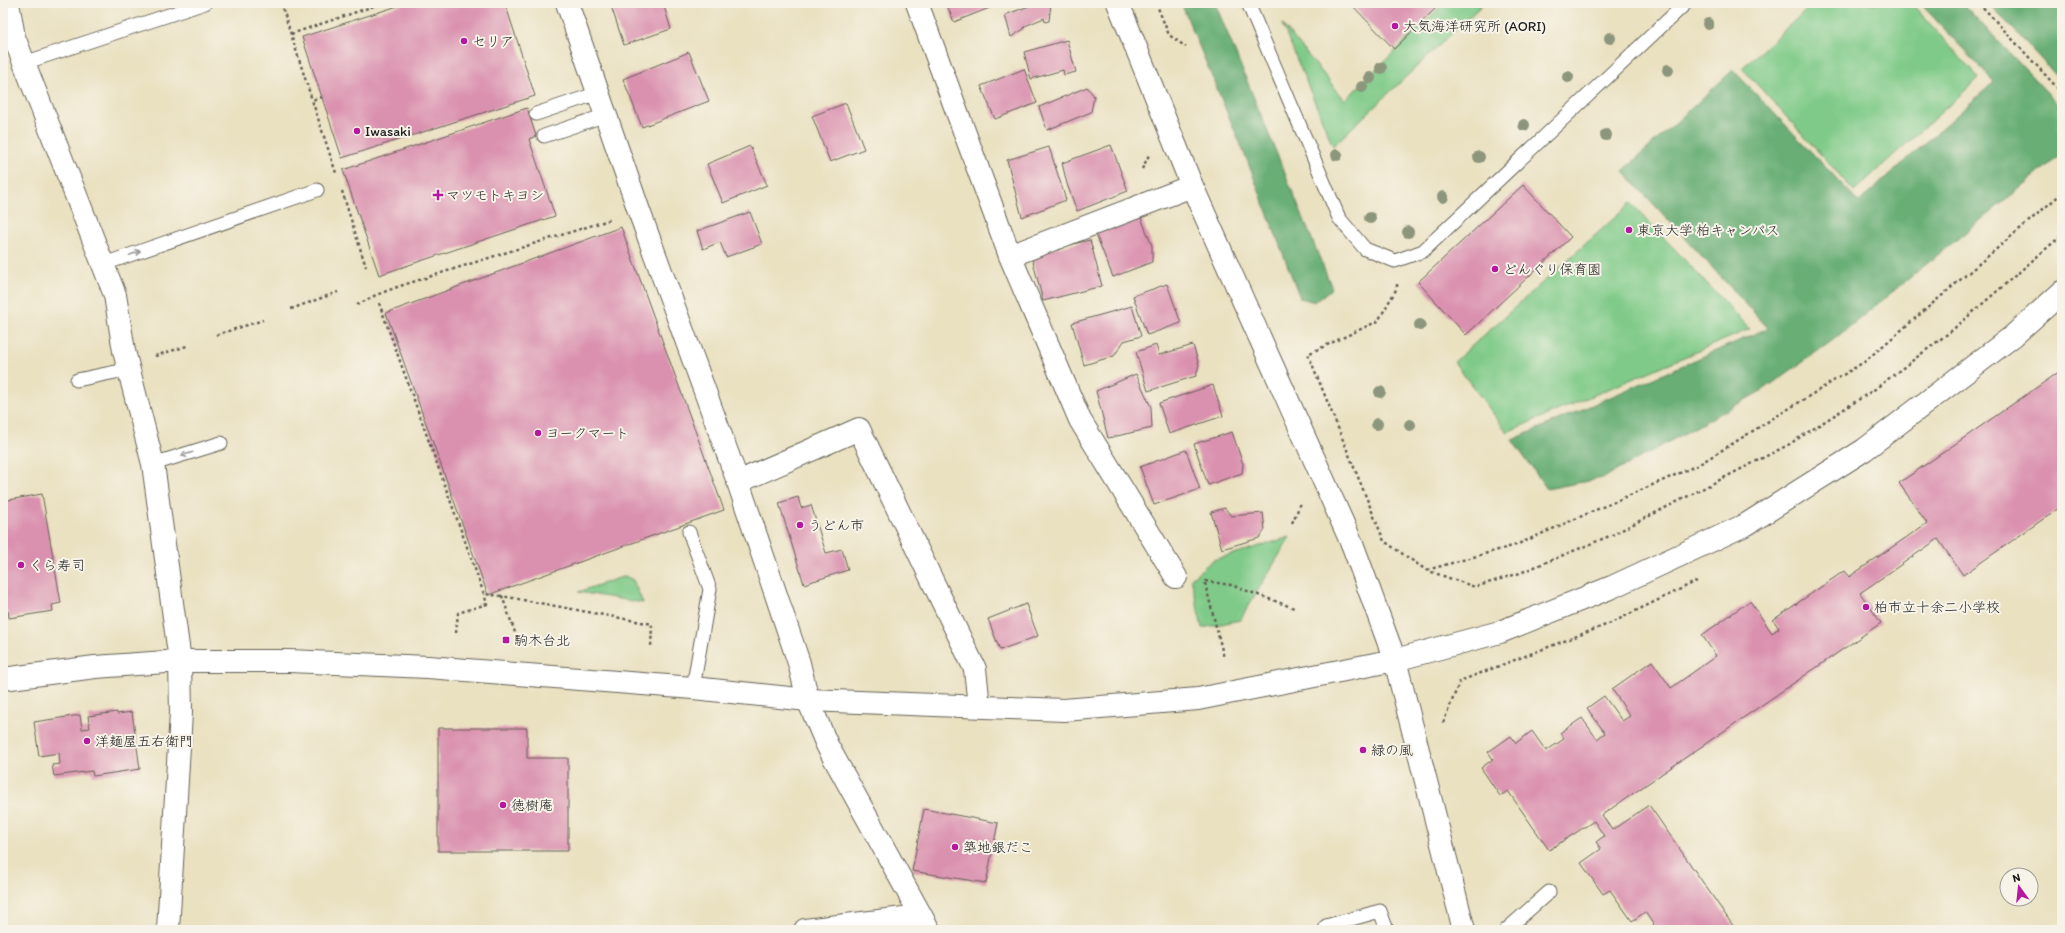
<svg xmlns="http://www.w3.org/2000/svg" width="2065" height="933" font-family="Itim,'Klee One',sans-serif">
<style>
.green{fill:#7fca88;stroke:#4e7352}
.forest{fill:#67ae74;stroke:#426548}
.building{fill:#da91af}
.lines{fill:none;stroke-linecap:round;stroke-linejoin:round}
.lane-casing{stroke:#646156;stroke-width:15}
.street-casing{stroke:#646156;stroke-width:24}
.secondary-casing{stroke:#646156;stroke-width:24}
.path{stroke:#646156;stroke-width:2.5;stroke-dasharray:3 3;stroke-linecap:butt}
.lane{stroke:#fff;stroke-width:13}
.street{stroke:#fff;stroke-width:22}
.secondary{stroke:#fff;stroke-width:22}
.tree{fill:#8c967b}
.oneway{stroke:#999}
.poi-dot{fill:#b5179e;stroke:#f7f3e8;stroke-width:1.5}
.labels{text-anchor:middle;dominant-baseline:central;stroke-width:4;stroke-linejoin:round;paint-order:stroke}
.poi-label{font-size:14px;fill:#1c1c1c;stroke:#f7f3e8;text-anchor:start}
</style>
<rect width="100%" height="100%" fill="#f7f3e8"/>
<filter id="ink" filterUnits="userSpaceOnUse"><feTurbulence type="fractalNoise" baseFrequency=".025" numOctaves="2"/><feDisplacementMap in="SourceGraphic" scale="8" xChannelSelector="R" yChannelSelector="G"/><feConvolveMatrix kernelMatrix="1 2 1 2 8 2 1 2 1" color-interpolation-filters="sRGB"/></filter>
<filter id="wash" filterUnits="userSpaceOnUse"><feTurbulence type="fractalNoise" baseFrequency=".012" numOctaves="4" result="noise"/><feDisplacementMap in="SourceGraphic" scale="16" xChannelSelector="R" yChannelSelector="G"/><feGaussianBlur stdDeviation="0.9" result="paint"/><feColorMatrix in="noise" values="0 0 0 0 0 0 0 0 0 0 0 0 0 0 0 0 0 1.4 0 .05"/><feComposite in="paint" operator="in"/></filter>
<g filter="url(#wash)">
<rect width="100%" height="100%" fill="#eae1c1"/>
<path class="green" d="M 1444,3 L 1484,3 L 1333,146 L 1282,24 L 1345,100 Z
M 1814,3 L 1911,3 L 1979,78 L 1854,191 L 1742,68 Z
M 1631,203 L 1750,329 L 1507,432 L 1454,362 Z
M 1290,537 L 1240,620 L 1202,628 L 1191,578 L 1213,560 Z
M 625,576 L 633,580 L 643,603 L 578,592 Z"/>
<path class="forest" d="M 1181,3 L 1215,3 L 1332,288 L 1315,302 L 1300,298 L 1247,160 Z
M 1920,3 L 1962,3 L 2062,108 L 2062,154 L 1832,341 L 1763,390 L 1603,478 L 1547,489 L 1512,440 L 1768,328 L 1623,171 L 1733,70 L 1859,202 L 1994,82 Z
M 1989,3 L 2062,3 L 2062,82 Z"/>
<g id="blocks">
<path class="building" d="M 407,3 L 505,3 L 535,96 L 342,158 L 302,37 Z
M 610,3 L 663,3 L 671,29 L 624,45 Z
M 946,3 L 996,3 L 997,5 L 954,22 Z
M 1037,3 L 1051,3 L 1049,21 L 1045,22 L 1044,18 L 1025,26 L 1024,29 L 1011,37 L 1005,15 Z
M 1350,3 L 1441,3 L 1394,49 Z
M 1067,40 L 1076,72 L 1064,75 L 1063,70 L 1031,79 L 1024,52 Z
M 689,52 L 709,101 L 642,127 L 623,79 Z
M 1024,69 L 1037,103 L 995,119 L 981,86 Z
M 1087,87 L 1094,96 L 1091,112 L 1047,130 L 1039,107 Z
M 846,103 L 864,149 L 830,162 L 812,116 Z
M 527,108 L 536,136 L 529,139 L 555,216 L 379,275 L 343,170 Z
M 1111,145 L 1128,191 L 1077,211 L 1067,184 L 1062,163 Z
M 750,146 L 767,185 L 723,203 L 707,164 Z
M 1049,147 L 1066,200 L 1022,217 L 1007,160 Z
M 1523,185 L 1571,237 L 1466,335 L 1418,282 Z
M 750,212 L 762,244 L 726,257 L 720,242 L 703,249 L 697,231 Z
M 1140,215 L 1152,246 L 1152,262 L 1113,277 L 1095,232 Z
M 621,227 L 724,510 L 488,595 L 386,313 Z
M 1090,240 L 1102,286 L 1043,301 L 1031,254 Z
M 1167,284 L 1181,323 L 1147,335 L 1133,296 Z
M 1132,306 L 1141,336 L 1124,341 L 1114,356 L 1084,365 L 1072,323 Z
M 1156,345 L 1159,355 L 1193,345 L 1199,365 L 1196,376 L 1148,391 L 1136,352 Z
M 2059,372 L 2062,377 L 2062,506 L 1963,575 L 1938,539 L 1860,593 L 1881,623 L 1602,815 L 1612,830 L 1649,805 L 1736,930 L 1657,930 L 1645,912 L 1632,921 L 1610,890 L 1603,894 L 1581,863 L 1601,849 L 1596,842 L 1604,836 L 1594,821 L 1549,850 L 1508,791 L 1500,796 L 1481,768 L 1493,759 L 1488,752 L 1511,736 L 1516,743 L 1532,731 L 1546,751 L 1564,739 L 1560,733 L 1582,718 L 1597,739 L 1605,733 L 1587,708 L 1604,696 L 1622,721 L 1630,716 L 1612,689 L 1652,661 L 1671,688 L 1716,656 L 1702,635 L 1750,601 L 1772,633 L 1779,628 L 1773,620 L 1844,571 L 1849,577 L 1927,523 L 1899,483 Z
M 1136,374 L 1151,407 L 1152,428 L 1108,438 L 1096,391 Z
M 1213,385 L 1223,416 L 1169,434 L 1159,403 Z
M 1232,432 L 1243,464 L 1242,473 L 1208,485 L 1194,444 Z
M 1186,450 L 1200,489 L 1154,505 L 1140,467 Z
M 42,494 L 61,603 L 52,605 L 53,611 L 9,618 L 8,611 L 3,612 L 3,501 Z
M 798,497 L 801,508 L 811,505 L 826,553 L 842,549 L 848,570 L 804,584 L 779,503 Z
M 1225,508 L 1231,516 L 1263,513 L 1265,530 L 1259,538 L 1222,549 L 1211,512 Z
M 1026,604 L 1038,636 L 1000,650 L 988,619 Z
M 117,712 L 117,714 L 132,712 L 140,769 L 93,776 L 92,771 L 54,776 L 52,765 L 60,764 L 59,753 L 39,756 L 34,722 L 80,715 L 82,729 L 90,728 L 88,716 Z
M 438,728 L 527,728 L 527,758 L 568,758 L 568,851 L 438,851 Z
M 924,809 L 998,823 L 986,883 L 912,871 Z"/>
</g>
</g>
<g filter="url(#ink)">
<use href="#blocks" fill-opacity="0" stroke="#646156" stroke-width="1"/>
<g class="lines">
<defs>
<path id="lane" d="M 1248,3 L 1339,218 L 1365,249 L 1395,261 L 1423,251 L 1686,3
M 24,63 L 205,3
M 536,114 L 598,93
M 544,136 L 606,115
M 104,264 L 317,190
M 77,380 L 130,369
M 153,464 L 221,443
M 689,532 L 710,589 L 693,688
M 1326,926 L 1380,911 L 1387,930
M 1506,930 L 1549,892"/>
<path id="street" d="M 8,3 L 14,37 L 115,295 L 124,351 L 153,464 L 180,661
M 567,3 L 639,211 L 738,482 L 799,663 L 808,700 L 827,745 L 929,930
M 917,3 L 1010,256 L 1080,420 L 1176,577
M 1010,256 L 1192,186
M 738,482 L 859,429 L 975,669 L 979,706
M 805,930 L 920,916"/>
<path id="secondary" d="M 1118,3 L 1192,186 L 1353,546 L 1395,660 L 1464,930
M 3,679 L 95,667 L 180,661 L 289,661 L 428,667 L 693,688 L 808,700 L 1064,710 L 1198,699 L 1395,660 L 1500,632 L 1612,587 L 1747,524 L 1864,450 L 2013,336 L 2062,292
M 168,930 L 181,713 L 180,661"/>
</defs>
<use href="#lane" class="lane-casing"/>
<use href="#street" class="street-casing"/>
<use href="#secondary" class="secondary-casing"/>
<path class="path" d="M 281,3 L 312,100
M 1156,3 L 1169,35 L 1186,47
M 1979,3 L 2062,93
M 291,34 L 383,3
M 322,97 L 312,100 L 336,173
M 1142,169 L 1149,155
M 342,191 L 366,267
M 1397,284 L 1397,288 L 1378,321 L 1308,354 L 1384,541 L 1426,570 L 1475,587 L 1520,573 L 1612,535 L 1788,445 L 1875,389 L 1950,332 L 2062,235
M 379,303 L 484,594 L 502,596
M 357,305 L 376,295 L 400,286 L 612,219
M 291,309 L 338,292
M 216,335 L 263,320
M 155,356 L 187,346
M 1292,523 L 1301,503
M 1427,570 L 1516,545 L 1698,465 L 1864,362 L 2062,193
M 1205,581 L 1231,585 L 1294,608
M 1205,583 L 1224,658
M 456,633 L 458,613 L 487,604 L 484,594
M 517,638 L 502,596 L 652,624 L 651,648
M 1443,723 L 1460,681 L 1611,623 L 1697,581"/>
<use href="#lane" class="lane"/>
<use href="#street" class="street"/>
<use href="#secondary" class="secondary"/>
</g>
<g class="tree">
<circle cx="1708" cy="24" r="6"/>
<circle cx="1610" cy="38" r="6"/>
<circle cx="1381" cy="68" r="6"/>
<circle cx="1668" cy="70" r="6"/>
<circle cx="1568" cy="77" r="6"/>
<circle cx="1370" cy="78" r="6"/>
<circle cx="1362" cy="87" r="6"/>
<circle cx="1524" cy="125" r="6"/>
<circle cx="1606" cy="135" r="6"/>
<circle cx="1337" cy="155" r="6"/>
<circle cx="1479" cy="157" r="6"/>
<circle cx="1443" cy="197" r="6"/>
<circle cx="1370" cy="218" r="6"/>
<circle cx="1408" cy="232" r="6"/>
<circle cx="1420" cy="325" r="6"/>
<circle cx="1380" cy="392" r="6"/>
<circle cx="1377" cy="424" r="6"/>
<circle cx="1410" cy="425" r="6"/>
</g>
<defs><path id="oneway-shaft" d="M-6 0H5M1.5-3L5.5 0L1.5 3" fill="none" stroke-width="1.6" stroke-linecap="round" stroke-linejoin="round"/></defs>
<g class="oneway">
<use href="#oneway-shaft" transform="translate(135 253) rotate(-21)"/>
<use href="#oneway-shaft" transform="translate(187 454) rotate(162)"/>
</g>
</g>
<g class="poi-dot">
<circle cx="1395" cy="26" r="4"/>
<circle cx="464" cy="41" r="4"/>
<circle cx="357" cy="131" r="4"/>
<path d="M436 189h4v4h4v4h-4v4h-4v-4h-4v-4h4z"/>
<circle cx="1629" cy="230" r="4"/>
<circle cx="1495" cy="269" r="4"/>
<circle cx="538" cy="433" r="4"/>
<circle cx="800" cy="525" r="4"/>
<circle cx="21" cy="565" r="4"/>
<circle cx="1866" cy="607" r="4"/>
<rect x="502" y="636" width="8" height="8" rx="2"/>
<circle cx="87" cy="741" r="4"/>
<circle cx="1363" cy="750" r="4"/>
<circle cx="503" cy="805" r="4"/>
<circle cx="955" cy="847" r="4"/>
</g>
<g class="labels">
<g class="poi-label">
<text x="1403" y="26">大気海洋研究所 (AORI)</text>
<text x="472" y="41">セリア</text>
<text x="365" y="131">Iwasaki</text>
<text x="446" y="195">マツモトキヨシ</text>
<text x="1637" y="230">東京大学 柏キャンパス</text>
<text x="1503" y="269">どんぐり保育園</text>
<text x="546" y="433">ヨークマート</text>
<text x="808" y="525">うどん市</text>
<text x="29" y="565">くら寿司</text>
<text x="1874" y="607">柏市立十余二小学校</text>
<text x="514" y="640">駒木台北</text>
<text x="95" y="741">洋麺屋五右衛門</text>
<text x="1371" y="750">緑の風</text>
<text x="511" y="805">徳樹庵</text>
<text x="963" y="847">築地銀だこ</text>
</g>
</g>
<rect width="2065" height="933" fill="none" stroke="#f7f3e8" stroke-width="16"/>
<g transform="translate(2019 887) rotate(345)"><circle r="19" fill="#f7f3e8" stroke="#9f9d96"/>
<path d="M0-3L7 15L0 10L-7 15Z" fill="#b5179e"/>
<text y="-6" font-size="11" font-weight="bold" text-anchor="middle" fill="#1c1c1c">N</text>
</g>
</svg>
